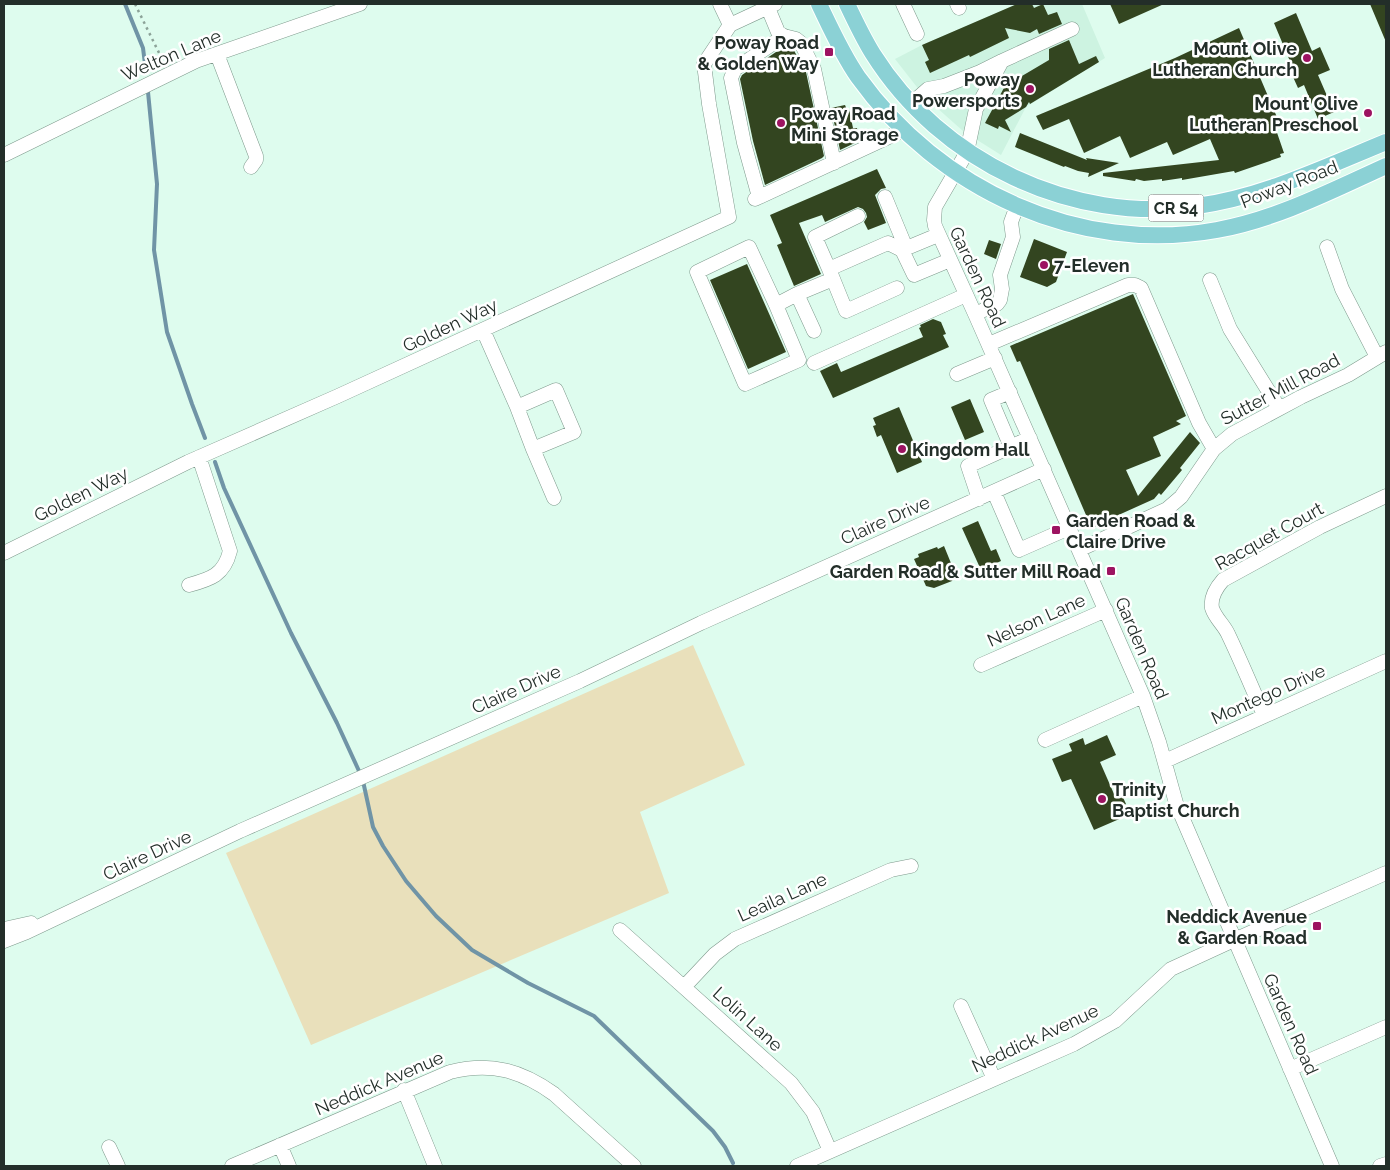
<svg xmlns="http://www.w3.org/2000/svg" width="1390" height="1170" font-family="Raleway,sans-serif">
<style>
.built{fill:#cdf3e1}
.green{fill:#e9e0bb}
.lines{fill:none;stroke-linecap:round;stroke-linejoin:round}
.stream{stroke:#7094a6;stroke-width:4}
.building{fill:#334520}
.minor-casing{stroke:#7e998c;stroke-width:15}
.major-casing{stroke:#fff;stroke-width:18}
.path{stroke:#8ca298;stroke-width:2.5;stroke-dasharray:2.5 4;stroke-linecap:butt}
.minor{stroke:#fff;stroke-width:14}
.major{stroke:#8bd1d5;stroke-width:16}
.poi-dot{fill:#9d1361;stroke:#fff;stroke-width:2}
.labels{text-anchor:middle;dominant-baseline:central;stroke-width:5;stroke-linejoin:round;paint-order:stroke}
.shield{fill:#fff;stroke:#656d69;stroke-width:1}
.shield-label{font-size:16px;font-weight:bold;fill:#232e29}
.poi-label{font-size:18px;font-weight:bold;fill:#232e29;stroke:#fff;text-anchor:end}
.street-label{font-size:18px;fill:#232e29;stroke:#fff}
</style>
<rect width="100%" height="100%" fill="#defcee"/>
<path class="built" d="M 1017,4 L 1082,4 L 1105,58 L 1026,107 L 1001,155 L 963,131 L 936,107 L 920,91 L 895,59 L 922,45 Z"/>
<path class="green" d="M 693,645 L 745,765 L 640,812 L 669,893 L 311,1045 L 226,853 Z"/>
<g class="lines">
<path class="stream" d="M 125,4 L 143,48 L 146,72
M 148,92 L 157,184 L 154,250 L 167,332 L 192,404 L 205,438
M 215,462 L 224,488 L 291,633 L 337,723 L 359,771
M 363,781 L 373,827 L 383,846 L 406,881 L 436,916 L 472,950 L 528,983 L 594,1016 L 713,1131 L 725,1147 L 733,1163"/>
</g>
<path class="building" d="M 1017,4 L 1032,4 L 1034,8 L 1043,4 L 1048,15 L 1057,12 L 1062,24 L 1039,34 L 1037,29 L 1030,33 L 1005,28 L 1009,38 L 970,57 L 969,55 L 930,73 L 925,62 L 929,60 L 922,45 Z
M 1110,4 L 1164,4 L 1119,24 Z
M 1370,4 L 1386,4 L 1386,42 Z
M 1296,13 L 1312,51 L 1320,47 L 1330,70 L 1318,75 L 1334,112 L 1318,119 L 1304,85 L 1298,88 L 1289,68 L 1292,66 L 1274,23 Z
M 1239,28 L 1279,122 L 1274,124 L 1284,153 L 1280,154 L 1281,157 L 1235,173 L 1234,171 L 1182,180 L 1182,178 L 1162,181 L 1162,179 L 1144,181 L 1136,179 L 1135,181 L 1103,176 L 1103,173 L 1219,160 L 1210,139 L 1173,155 L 1167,142 L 1130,158 L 1120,136 L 1084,153 L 1069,119 L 1043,130 L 1036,116 L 1175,58 Z
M 1069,40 L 1079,64 L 1096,56 L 1099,62 L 1030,104 L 1029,102 L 1026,107 L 1005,120 L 1011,132 L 999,126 L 998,129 L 985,123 L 1005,86 L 1049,60 L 1049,49 Z
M 792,47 L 806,72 L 824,156 L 822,158 L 765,185 L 753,141 L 740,79 L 742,75 L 776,52 Z
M 845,105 L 847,110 L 849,109 L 853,128 L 857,128 L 859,141 L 840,150 L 831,108 Z
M 1020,133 L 1087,160 L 1086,158 L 1119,163 L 1088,177 L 1089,173 L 1078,171 L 1065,166 L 1064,167 L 1015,147 Z
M 877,169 L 886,188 L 881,189 L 875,195 L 886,223 L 868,230 L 864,222 L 867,217 L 866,213 L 863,209 L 858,207 L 825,222 L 822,215 L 799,223 L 821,274 L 794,286 L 777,245 L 782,243 L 770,215 Z
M 1034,239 L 1067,252 L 1056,282 L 1047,287 L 1020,277 Z
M 989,240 L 1001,244 L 996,259 L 984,254 Z
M 747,264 L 786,352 L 748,369 L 710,280 Z
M 1133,294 L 1186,416 L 1176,421 L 1181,424 L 1153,437 L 1161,456 L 1126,470 L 1138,496 L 1190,432 L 1200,443 L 1180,468 L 1182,470 L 1161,495 L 1159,493 L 1154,499 L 1103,522 L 1104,523 L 1090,529 L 1084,516 L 1086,515 L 1020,361 L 1017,362 L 1010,346 Z
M 933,319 L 941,322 L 946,334 L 943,335 L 949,347 L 833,398 L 820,371 L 837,363 L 841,372 L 923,337 L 919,328 L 921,327 L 920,325 Z
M 970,399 L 984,432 L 965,440 L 951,407 Z
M 899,407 L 922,462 L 897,473 L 881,435 L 877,437 L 873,426 L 876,425 L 873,418 Z
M 978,521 L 991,551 L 996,549 L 1001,561 L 981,570 L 962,528 Z
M 944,546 L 955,573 L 952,581 L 934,588 L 926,586 L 914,559 L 919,557 L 918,554 L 937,547 L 938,549 Z
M 1107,735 L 1116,755 L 1100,762 L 1114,794 L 1120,791 L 1126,804 L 1120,807 L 1124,817 L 1094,830 L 1071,779 L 1062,782 L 1052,759 L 1072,751 L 1069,744 L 1083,738 L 1085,745 Z"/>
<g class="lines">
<defs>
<path id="minor" d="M 720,4 L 730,25
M 903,4 L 917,34
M 957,4 L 959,8
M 768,8 L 778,32 L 784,36 L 796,39 L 801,43 L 814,69 L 834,163
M 730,25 L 775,4
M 1072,29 L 1002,61 L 976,109 L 967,152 L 935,207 L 934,220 L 935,226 L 975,314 L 1143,696 L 1159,742 L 1176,803 L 1332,1166
M 217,54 L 256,156 L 256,160 L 251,167
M 912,103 L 928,89 L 944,86 L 980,72 L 1002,61
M 4,155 L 196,61 L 360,4
M 759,197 L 744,143 L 731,78 L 735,69 L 784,36
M 885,197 L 906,248
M 755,199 L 904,130
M 938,235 L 902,250 L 914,275 L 950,260
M 1327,247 L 1342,289 L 1377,357
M 829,269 L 815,237 L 858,216
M 1210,280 L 1230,329 L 1279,408
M 897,288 L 846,311 L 829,269 L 888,243 L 902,250
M 776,305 L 799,360 L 745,384 L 697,272 L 749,247 L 776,305 L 797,294
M 975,314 L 997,304 L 1000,300 L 1002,289 L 1000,275 L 1013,237 L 1011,222 L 1017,206
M 483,330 L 517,407 L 556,390 L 574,432 L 533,449 L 517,407
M 814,331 L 797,294 L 833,279
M 989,344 L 1128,285 L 1135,285 L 1141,288 L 1199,423 L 1214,449
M 814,363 L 966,295
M 957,374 L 995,358
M 1010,392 L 991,400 L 1011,447
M 533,449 L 554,498
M 994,492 L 1019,550 L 1069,528
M 979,499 L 968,466 L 1030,438
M 1079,550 L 1167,509 L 1181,497 L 1214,449 L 1232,434 L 1301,397 L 1348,375 L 1386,352
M 4,553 L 188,462 L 338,396 L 729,217 L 709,104 L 704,64 L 730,25
M 189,585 C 211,579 224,575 230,551 L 199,457
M 981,665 L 1106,610
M 1264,715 C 1252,688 1241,661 1228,634 C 1224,625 1215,618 1212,608 C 1210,597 1216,588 1223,580 L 1320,527 L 1386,496
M 1045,740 L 1143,696
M 1165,761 L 1386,661
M 4,929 L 31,923
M 620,930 L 791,1083 L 813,1112 L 830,1151
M 4,941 L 27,932 L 240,831 L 580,681 L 701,623 L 1044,469
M 684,987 L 715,954 L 735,939 L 891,870 L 911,866
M 961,1006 L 994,1079
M 1290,1069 L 1386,1027
M 404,1090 L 435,1166
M 280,1145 L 289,1166
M 109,1147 L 118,1166
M 232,1166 L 450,1072 C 491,1062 520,1070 554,1094 L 634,1166
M 797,1166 L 1074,1044 L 1115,1021 L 1171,969 L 1234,940 L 1386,873
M 1380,1166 L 1386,1164"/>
<path id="major" d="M 819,4 C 831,29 842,54 858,77 C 939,190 1079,255 1217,230 C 1277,219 1331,191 1386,166
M 847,4 C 855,21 863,38 873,54 C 941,162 1072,224 1197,206 C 1263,197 1325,167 1386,142"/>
</defs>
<use href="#minor" class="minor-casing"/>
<use href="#major" class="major-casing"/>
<path class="path" d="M 135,4 L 164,63"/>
<use href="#minor" class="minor"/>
<use href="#major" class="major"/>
</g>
<g class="poi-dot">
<rect x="824" y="47" width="10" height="10" rx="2.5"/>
<circle cx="1307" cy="58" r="5"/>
<circle cx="1030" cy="89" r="5"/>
<circle cx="1368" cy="113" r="5"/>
<circle cx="781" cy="123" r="5"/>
<circle cx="1044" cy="265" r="5"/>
<circle cx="902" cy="449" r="5"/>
<rect x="1051" y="525" width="10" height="10" rx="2.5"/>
<rect x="1106" y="566" width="10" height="10" rx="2.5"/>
<circle cx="1102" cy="799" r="5"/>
<rect x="1312" y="921" width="10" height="10" rx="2.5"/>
</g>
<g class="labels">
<rect class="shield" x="1148.5" y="194.5" width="55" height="27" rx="4"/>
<g class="shield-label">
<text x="1176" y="208">CR S4</text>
</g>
<g class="poi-label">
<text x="819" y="42">Poway Road<tspan x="819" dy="21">&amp; Golden Way</tspan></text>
<text x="1297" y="48">Mount Olive<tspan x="1297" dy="21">Lutheran Church</tspan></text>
<text x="1020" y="79">Poway<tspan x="1020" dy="21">Powersports</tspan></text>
<text x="1358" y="103">Mount Olive<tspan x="1358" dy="21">Lutheran Preschool</tspan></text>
<text x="791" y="113" text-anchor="start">Poway Road<tspan x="791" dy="21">Mini Storage</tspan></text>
<text x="1054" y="265" text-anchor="start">7-Eleven</text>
<text x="912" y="449" text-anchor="start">Kingdom Hall</text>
<text x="1066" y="520" text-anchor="start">Garden Road &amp;<tspan x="1066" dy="21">Claire Drive</tspan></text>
<text x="1101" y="571">Garden Road &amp; Sutter Mill Road</text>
<text x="1112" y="789" text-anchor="start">Trinity<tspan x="1112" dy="21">Baptist Church</tspan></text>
<text x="1307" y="916">Neddick Avenue<tspan x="1307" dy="21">&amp; Garden Road</tspan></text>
</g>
<g class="street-label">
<text transform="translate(171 55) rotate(-23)">Welton Lane</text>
<text transform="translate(1289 184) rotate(-21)">Poway Road</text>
<text transform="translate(978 277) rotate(65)">Garden Road</text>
<text transform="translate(450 325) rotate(-25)">Golden Way</text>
<text transform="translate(1280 389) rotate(-28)">Sutter Mill Road</text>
<text transform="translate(81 494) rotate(-26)">Golden Way</text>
<text transform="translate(885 520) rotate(-24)">Claire Drive</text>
<text transform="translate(1269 536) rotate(-29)">Racquet Court</text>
<text transform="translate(1036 620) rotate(-24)">Nelson Lane</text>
<text transform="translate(1142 648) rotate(67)">Garden Road</text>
<text transform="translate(516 689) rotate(-24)">Claire Drive</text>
<text transform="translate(1268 694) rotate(-24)">Montego Drive</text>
<text transform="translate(147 855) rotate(-25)">Claire Drive</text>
<text transform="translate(782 897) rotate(-24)">Leaila Lane</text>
<text transform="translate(748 1019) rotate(42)">Lolin Lane</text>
<text transform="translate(1291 1024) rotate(66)">Garden Road</text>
<text transform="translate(1035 1038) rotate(-25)">Neddick Avenue</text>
<text transform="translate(379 1083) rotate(-23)">Neddick Avenue</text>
</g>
</g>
<rect width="1390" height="1170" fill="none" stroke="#232e29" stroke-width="10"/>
</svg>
